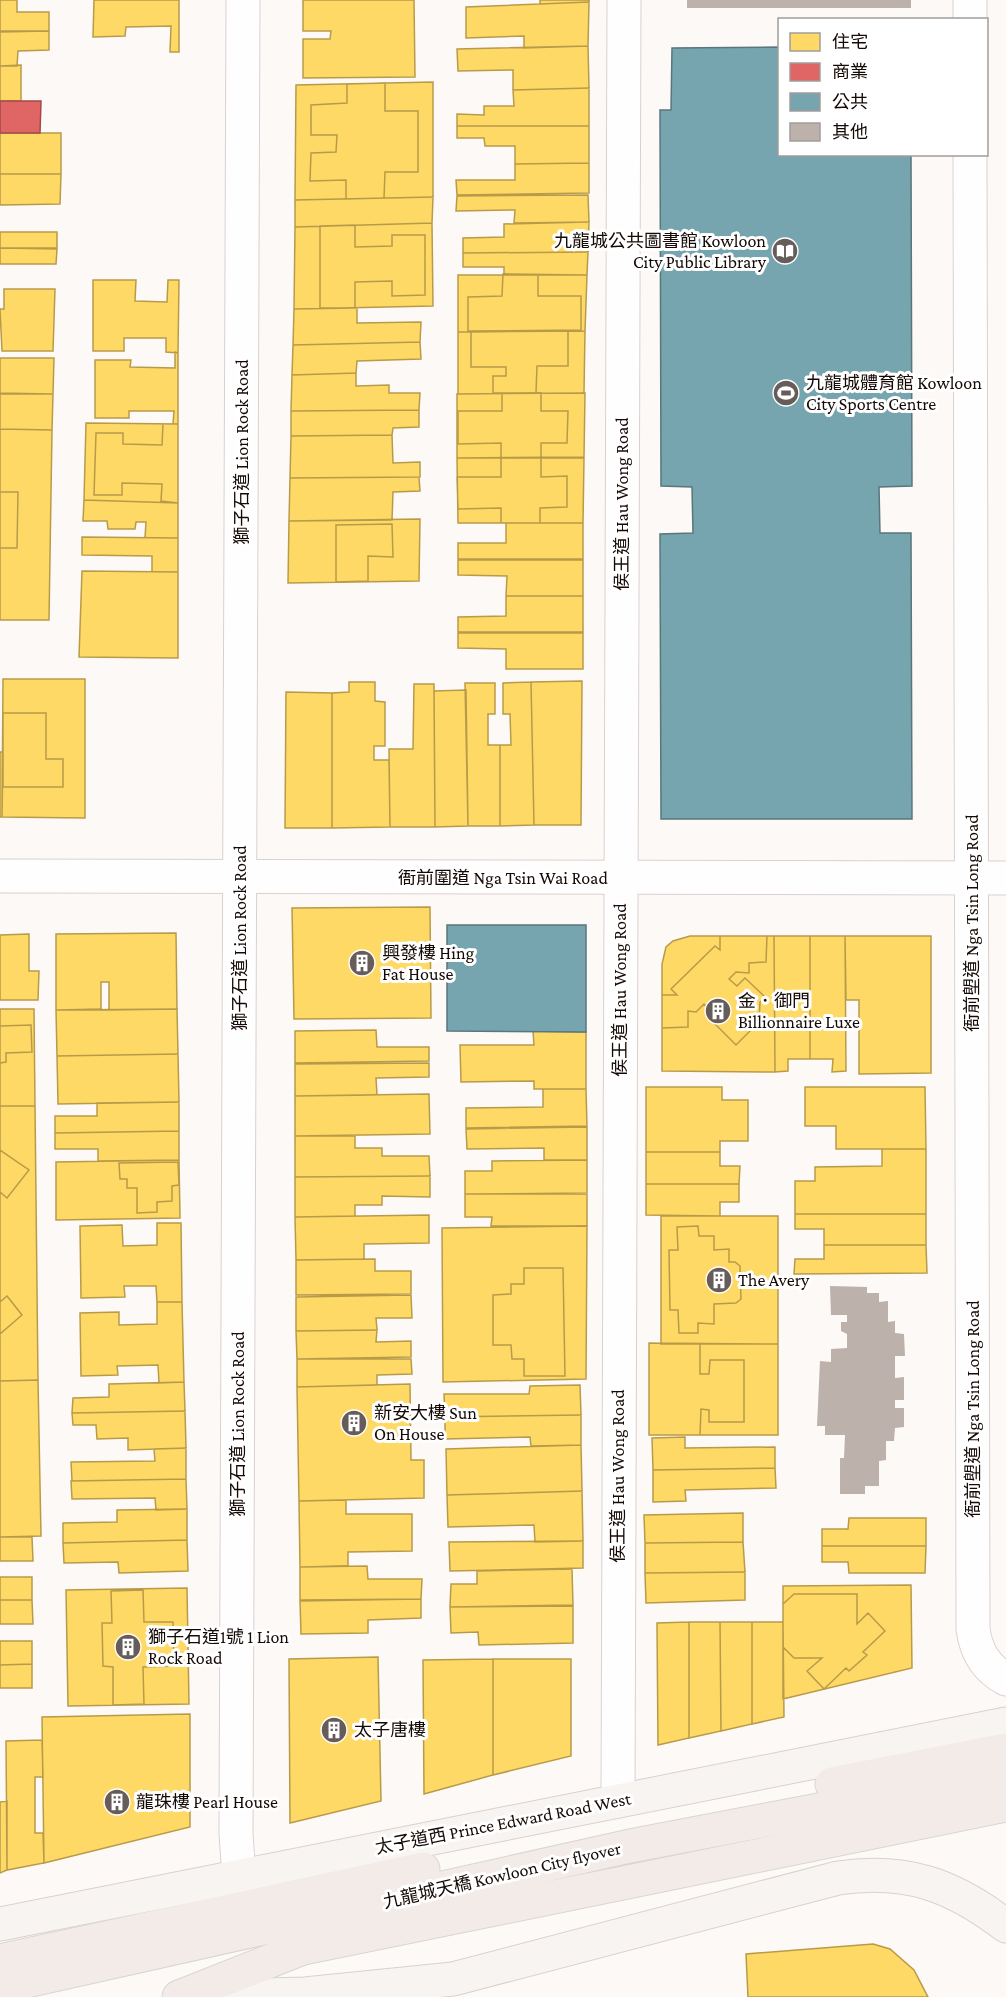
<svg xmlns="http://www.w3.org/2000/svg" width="1006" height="1997" font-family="'Crimson Pro','Noto Sans TC',serif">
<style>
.homes{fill:#ffd966;stroke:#b89b49;stroke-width:1.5}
.shops{fill:#e06666;stroke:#a34a49;stroke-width:1.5}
.public{fill:#76a5af;stroke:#59767c;stroke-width:1.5}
.building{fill:#bdb1ac}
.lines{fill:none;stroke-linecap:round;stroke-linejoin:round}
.minor-casing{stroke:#dad1ce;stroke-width:35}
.tertiary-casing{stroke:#dad1ce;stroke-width:35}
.secondary-casing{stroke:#dad1ce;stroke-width:35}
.primary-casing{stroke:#d9d5d4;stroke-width:35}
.minor{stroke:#fffefe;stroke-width:33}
.tertiary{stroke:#fffefe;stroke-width:33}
.secondary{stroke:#f8f4f2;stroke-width:33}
.primary{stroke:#f2ebe7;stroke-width:33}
.labels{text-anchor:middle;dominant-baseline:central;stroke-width:6;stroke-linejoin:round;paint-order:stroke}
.poi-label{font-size:18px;fill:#140905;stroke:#fff;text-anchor:start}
.street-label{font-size:18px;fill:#140905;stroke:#fff}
</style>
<rect width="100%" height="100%" fill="#fdf9f7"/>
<path class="homes" d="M 0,0 L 17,0 L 17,12 L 49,12 L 49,31 L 0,31 Z
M 94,0 L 179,0 L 179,52 L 170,52 L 171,26 L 126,27 L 125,36 L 93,37 Z
M 303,0 L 414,0 L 415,77 L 303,78 L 303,39 L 330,39 L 331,31 L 303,31 Z
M 540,0 L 589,0 L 589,2 L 540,4 Z
M 589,2 L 588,46 L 524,48 L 524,36 L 466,38 L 466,7 Z
M 49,31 L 49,50 L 18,51 L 17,66 L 0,66 L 0,32 Z
M 588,46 L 589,88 L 513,90 L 513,70 L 458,71 L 457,49 Z
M 21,65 L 21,101 L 0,101 L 0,66 Z
M 433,82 L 433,197 L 295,200 L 296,85 Z
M 385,83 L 385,111 L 418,111 L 418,172 L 385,172 L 384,198 L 346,199 L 346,180 L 310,181 L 311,153 L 336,152 L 337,135 L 311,135 L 311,105 L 347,103 L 347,84 Z
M 589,88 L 589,126 L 457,126 L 457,114 L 484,115 L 484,106 L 514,106 L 513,90 Z
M 457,126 L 589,126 L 589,163 L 515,164 L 515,146 L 485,146 L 484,138 L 457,138 Z
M 0,133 L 61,133 L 61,174 L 0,174 Z
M 589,163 L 589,193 L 457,195 L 456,180 L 515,180 L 515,164 Z
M 0,174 L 61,174 L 60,204 L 0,205 Z
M 588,195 L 589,222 L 514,223 L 515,210 L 456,211 L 457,196 Z
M 433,197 L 432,223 L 295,227 L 295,200 Z
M 589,222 L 588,252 L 463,253 L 463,238 L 504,237 L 504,224 Z
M 432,223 L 433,306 L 294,309 L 295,227 Z
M 355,225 L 355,247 L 392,246 L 392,235 L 425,235 L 425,295 L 392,296 L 392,281 L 355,282 L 355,308 L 320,308 L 320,226 Z
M 0,232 L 57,232 L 57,248 L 0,248 Z
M 0,248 L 57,249 L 56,264 L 0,264 Z
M 588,252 L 587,275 L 504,274 L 504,267 L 463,267 L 463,253 Z
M 503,274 L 538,275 L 538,296 L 581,296 L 581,330 L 468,331 L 468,297 L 502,296 Z
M 458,275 L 587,275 L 585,331 L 458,332 Z
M 93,280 L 136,280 L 135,301 L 167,302 L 168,280 L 179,280 L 178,353 L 166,352 L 166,338 L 124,338 L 124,351 L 93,351 Z
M 4,289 L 55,289 L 53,351 L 2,351 L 0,309 L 4,309 Z
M 357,308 L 357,323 L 421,322 L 420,342 L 293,345 L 294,309 Z
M 568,331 L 568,366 L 537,366 L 536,393 L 493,393 L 493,376 L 506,376 L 506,367 L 471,367 L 471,332 Z
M 585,331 L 584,393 L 458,394 L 458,332 Z
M 420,342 L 421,359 L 357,361 L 356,373 L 292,375 L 293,345 Z
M 175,352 L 178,353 L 178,424 L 173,424 L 174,411 L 129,411 L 129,418 L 95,418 L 95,360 L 131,360 L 130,367 L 175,368 Z
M 0,358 L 54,358 L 53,394 L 0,393 Z
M 356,373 L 356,386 L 389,385 L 389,393 L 420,393 L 419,410 L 291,411 L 292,375 Z
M 502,393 L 541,393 L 541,411 L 568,411 L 567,443 L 541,443 L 541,458 L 501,458 L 501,443 L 458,444 L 458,411 L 502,411 Z
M 585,393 L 584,457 L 457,458 L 457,394 Z
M 0,394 L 53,394 L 52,430 L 0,429 Z
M 419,410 L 419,427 L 393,428 L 392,435 L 291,436 L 291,411 Z
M 86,423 L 178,424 L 178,503 L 84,500 Z
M 163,424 L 178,424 L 178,503 L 161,501 L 162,484 L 122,483 L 122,495 L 94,495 L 96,433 L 123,433 L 123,444 L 162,445 Z
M 0,429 L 52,430 L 49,620 L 0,620 Z
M 392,435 L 393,463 L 420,462 L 420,477 L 290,478 L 291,436 Z
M 457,458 L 584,458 L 583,523 L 458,523 Z
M 501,458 L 541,458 L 541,477 L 567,476 L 567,507 L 540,508 L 540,523 L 501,523 L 501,508 L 458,509 L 457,477 L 501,477 Z
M 419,477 L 420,491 L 393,492 L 392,520 L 289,521 L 290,478 Z
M 0,492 L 18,492 L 17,548 L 0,548 Z
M 84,500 L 178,503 L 178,538 L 145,538 L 146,522 L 136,522 L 135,529 L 108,529 L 107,521 L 83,521 Z
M 420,519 L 419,581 L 288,583 L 289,521 Z
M 506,523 L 583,523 L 583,559 L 458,559 L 458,543 L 506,543 Z
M 392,524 L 393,557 L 368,556 L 368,581 L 336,582 L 336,525 Z
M 82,537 L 178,538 L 178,572 L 152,572 L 152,556 L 82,555 Z
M 458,560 L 583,560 L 583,596 L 506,596 L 507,576 L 458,575 Z
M 82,571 L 178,572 L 178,658 L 79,657 Z
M 506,596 L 583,596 L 583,632 L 458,632 L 458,617 L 506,616 Z
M 458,633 L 583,633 L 583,669 L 506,669 L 506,649 L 458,648 Z
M 3,679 L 85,679 L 85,818 L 2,817 Z
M 582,681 L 581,825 L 534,825 L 531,682 Z
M 349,682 L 375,682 L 375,701 L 385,702 L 385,746 L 374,746 L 374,760 L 389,760 L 390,827 L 332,828 L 332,693 L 349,692 Z
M 531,682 L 534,825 L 500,826 L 500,745 L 511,745 L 510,714 L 503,714 L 503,683 Z
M 465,683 L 495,683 L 495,714 L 488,714 L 488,745 L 500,745 L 500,826 L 468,826 Z
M 414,684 L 434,684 L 435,827 L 390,827 L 389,749 L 413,749 Z
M 466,690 L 468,826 L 435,827 L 434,691 Z
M 286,692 L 332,693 L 332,828 L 285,828 Z
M 3,713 L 46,713 L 46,759 L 63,759 L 63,787 L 3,787 Z
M 0,752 L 3,752 L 2,817 L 0,817 Z
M 430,907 L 431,1018 L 294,1019 L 292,908 Z
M 176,933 L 177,1009 L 109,1010 L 109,982 L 101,982 L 101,1009 L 56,1010 L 56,934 Z
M 29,934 L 29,971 L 39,971 L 38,1000 L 0,1000 L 0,935 Z
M 720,936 L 767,936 L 766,962 L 749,963 L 749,973 L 736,972 L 729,979 L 737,986 L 745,978 L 765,997 L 760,1002 L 759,1022 L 736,1045 L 709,1018 L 709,1010 L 704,1004 L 696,1012 L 688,1011 L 688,1027 L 662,1028 L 662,995 L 677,995 L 671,989 L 715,946 L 720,950 Z
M 774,936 L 810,936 L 810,1059 L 788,1059 L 788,1071 L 775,1072 Z
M 774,936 L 775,1072 L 662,1071 L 662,964 L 666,947 L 673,941 L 690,936 Z
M 810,936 L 845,936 L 846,1071 L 832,1072 L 833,1059 L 810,1059 Z
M 845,936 L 931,936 L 931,1073 L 859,1074 L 859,1000 L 846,1000 Z
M 0,1009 L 34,1009 L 35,1106 L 0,1106 Z
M 177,1009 L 178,1054 L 57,1056 L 56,1010 Z
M 31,1025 L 32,1052 L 6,1053 L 6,1062 L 0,1063 L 0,1026 Z
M 376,1030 L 377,1047 L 429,1047 L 429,1061 L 295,1063 L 295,1031 Z
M 533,1031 L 586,1032 L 586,1089 L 534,1089 L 534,1081 L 461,1082 L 460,1045 L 534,1045 Z
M 178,1054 L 179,1102 L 58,1104 L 57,1056 Z
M 429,1063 L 429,1077 L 376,1078 L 377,1095 L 295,1096 L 295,1064 Z
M 646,1087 L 722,1087 L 722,1100 L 748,1100 L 748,1141 L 720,1141 L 720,1152 L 646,1152 Z
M 805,1087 L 925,1087 L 926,1149 L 836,1149 L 836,1126 L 805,1126 Z
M 543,1089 L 586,1089 L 587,1126 L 466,1128 L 466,1108 L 543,1107 Z
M 429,1094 L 430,1134 L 295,1136 L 295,1096 Z
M 179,1102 L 179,1131 L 55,1133 L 55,1116 L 97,1116 L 97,1103 Z
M 0,1106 L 35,1106 L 38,1380 L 0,1381 Z
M 587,1127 L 587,1160 L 544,1160 L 544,1148 L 467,1149 L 466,1129 Z
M 179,1131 L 179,1160 L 98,1161 L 98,1149 L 55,1149 L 55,1133 Z
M 295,1136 L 355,1136 L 355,1148 L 382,1148 L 382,1156 L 429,1156 L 430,1176 L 295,1177 Z
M 882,1149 L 926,1149 L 926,1214 L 795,1214 L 795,1181 L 815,1181 L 815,1167 L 882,1166 Z
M 0,1150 L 29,1170 L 7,1198 L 0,1192 Z
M 646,1152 L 720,1152 L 720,1166 L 740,1166 L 739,1184 L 646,1184 Z
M 179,1160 L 180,1218 L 56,1220 L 56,1162 Z
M 587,1160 L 587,1193 L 465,1194 L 465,1171 L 492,1171 L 492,1161 Z
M 178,1162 L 179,1185 L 172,1186 L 172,1201 L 157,1202 L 157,1212 L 137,1213 L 137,1188 L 127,1188 L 127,1179 L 120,1179 L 119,1163 Z
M 430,1176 L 430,1197 L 382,1196 L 382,1205 L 355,1205 L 355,1216 L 295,1217 L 295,1177 Z
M 646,1184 L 739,1184 L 739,1202 L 720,1202 L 720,1216 L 646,1215 Z
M 465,1194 L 587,1194 L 587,1226 L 491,1226 L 492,1217 L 465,1217 Z
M 795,1214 L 926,1214 L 926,1245 L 824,1245 L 824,1229 L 795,1229 Z
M 429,1215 L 429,1243 L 364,1244 L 364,1259 L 296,1260 L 295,1217 Z
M 661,1216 L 778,1216 L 778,1344 L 661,1344 Z
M 157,1223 L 181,1223 L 182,1302 L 157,1302 L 156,1286 L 124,1286 L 125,1297 L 81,1298 L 80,1226 L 122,1225 L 123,1246 L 157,1245 Z
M 587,1226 L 586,1379 L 443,1382 L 442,1228 Z
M 698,1226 L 699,1236 L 714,1236 L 714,1250 L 729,1249 L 729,1262 L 735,1262 L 740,1266 L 741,1299 L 736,1303 L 714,1304 L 714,1324 L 698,1323 L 698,1333 L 679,1333 L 678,1310 L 670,1310 L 669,1250 L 678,1250 L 677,1227 Z
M 824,1245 L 926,1245 L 927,1273 L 794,1274 L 795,1259 L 824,1259 Z
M 375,1259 L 375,1271 L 411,1271 L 411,1294 L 296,1295 L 296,1260 Z
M 524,1268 L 563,1268 L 565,1376 L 524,1376 L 524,1359 L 512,1359 L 511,1345 L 493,1345 L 493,1295 L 511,1294 L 511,1284 L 524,1284 Z
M 411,1295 L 412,1318 L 376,1318 L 377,1330 L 296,1331 L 296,1297 Z
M 7,1296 L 22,1315 L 0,1334 L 0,1302 Z
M 157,1302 L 182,1302 L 184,1382 L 159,1383 L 158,1365 L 117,1366 L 118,1375 L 81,1376 L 80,1313 L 119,1312 L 119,1325 L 157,1324 Z
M 377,1330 L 376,1342 L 411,1341 L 411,1357 L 297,1359 L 296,1331 Z
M 649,1343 L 700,1344 L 700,1374 L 709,1374 L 710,1360 L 744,1360 L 744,1422 L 709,1422 L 709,1410 L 701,1409 L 700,1435 L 649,1435 Z
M 649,1343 L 778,1344 L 778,1435 L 649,1435 Z
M 297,1359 L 411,1359 L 412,1374 L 377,1375 L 377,1385 L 297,1387 Z
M 38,1380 L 41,1536 L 0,1537 L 0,1381 Z
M 184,1382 L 185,1411 L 72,1413 L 73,1398 L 109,1397 L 109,1384 Z
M 410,1384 L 411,1460 L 424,1460 L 424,1498 L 299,1501 L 297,1387 Z
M 580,1385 L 581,1415 L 445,1417 L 444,1394 L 529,1394 L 530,1386 Z
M 185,1411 L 186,1448 L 128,1450 L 128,1438 L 97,1439 L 96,1425 L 73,1425 L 72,1413 Z
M 581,1415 L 581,1445 L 531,1446 L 530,1437 L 445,1439 L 445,1417 Z
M 685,1437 L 685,1448 L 775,1447 L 775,1468 L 653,1470 L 652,1438 Z
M 581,1445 L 582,1491 L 447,1495 L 446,1449 Z
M 186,1448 L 186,1479 L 72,1481 L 71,1462 L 155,1461 L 154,1449 Z
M 775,1468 L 776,1488 L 685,1490 L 686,1501 L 653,1502 L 653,1470 Z
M 186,1479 L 187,1509 L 156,1510 L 155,1498 L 72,1499 L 71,1481 Z
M 582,1491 L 583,1541 L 535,1542 L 534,1525 L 448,1527 L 447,1495 Z
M 346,1500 L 346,1514 L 412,1514 L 412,1551 L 348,1552 L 348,1566 L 300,1567 L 299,1501 Z
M 187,1509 L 187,1540 L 63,1543 L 63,1523 L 117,1522 L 117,1510 Z
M 743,1513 L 743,1542 L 645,1543 L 644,1515 Z
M 849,1518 L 926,1518 L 926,1546 L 822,1546 L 822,1529 L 848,1529 Z
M 0,1537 L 32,1537 L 33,1561 L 0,1561 Z
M 187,1540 L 188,1571 L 119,1573 L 118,1562 L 64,1563 L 63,1543 Z
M 583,1541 L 583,1568 L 450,1571 L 449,1542 Z
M 743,1542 L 745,1572 L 645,1573 L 645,1543 Z
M 822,1546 L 926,1546 L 925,1573 L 849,1573 L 848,1562 L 822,1562 Z
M 367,1566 L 368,1579 L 422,1579 L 421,1599 L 300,1600 L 300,1567 Z
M 572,1569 L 573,1605 L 450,1607 L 451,1584 L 477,1584 L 477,1571 Z
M 745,1572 L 745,1600 L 646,1603 L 645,1573 Z
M 0,1577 L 32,1577 L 32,1600 L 0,1600 Z
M 911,1585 L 912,1668 L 783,1699 L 783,1586 Z
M 187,1588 L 189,1704 L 68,1706 L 66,1590 Z
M 143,1590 L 144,1622 L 173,1622 L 174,1666 L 143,1667 L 144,1704 L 113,1705 L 113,1667 L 103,1666 L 102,1623 L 112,1623 L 111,1591 Z
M 794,1594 L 857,1594 L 857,1624 L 868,1613 L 885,1631 L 863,1652 L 867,1655 L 849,1671 L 846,1668 L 824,1689 L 807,1671 L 822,1658 L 794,1658 L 783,1647 L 783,1604 Z
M 421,1599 L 421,1618 L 368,1620 L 368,1633 L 301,1634 L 300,1601 Z
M 0,1600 L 32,1600 L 33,1624 L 0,1624 Z
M 573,1606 L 573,1643 L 479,1645 L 478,1632 L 451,1633 L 450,1607 Z
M 689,1622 L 689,1738 L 658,1745 L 657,1623 Z
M 689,1622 L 720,1622 L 721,1731 L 689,1738 Z
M 720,1622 L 752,1622 L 752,1724 L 721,1731 Z
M 752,1622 L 783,1622 L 784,1717 L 752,1724 Z
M 0,1641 L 32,1641 L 32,1664 L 0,1665 Z
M 378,1657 L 381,1801 L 290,1823 L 289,1659 Z
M 493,1659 L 493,1775 L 424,1794 L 423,1660 Z
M 493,1659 L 571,1659 L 571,1756 L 493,1775 Z
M 32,1664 L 32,1688 L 0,1688 L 0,1665 Z
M 190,1714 L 190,1827 L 44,1863 L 42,1717 Z
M 42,1740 L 43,1777 L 35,1777 L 35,1833 L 43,1833 L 44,1863 L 7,1870 L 6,1741 Z
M 7,1801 L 7,1870 L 0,1873 L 0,1802 Z
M 873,1944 L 890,1949 L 914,1970 L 928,1997 L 748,1997 L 746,1954 Z"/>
<path class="shops" d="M 0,101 L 41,101 L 40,133 L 0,133 Z"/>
<path class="public" d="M 780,47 L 780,154 L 911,154 L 912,486 L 879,487 L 880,533 L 911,533 L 912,819 L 661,819 L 660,534 L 693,533 L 692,487 L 661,486 L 660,110 L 671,110 L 672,48 Z
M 447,925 L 586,925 L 586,1032 L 447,1031 Z"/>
<path class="building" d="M 687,0 L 911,0 L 911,8 L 687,8 Z
M 830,1286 L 867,1287 L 867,1293 L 879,1293 L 879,1302 L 888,1301 L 888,1322 L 895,1321 L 895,1333 L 904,1334 L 905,1356 L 895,1356 L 895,1378 L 904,1377 L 904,1400 L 895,1400 L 895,1408 L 904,1408 L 904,1427 L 895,1428 L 894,1441 L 886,1441 L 886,1460 L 879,1461 L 879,1486 L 865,1486 L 865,1494 L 840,1494 L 840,1458 L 844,1458 L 845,1435 L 825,1435 L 825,1426 L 817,1426 L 820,1361 L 831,1362 L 831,1349 L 847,1348 L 847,1334 L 841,1331 L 841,1322 L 847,1322 L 847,1315 L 831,1315 Z"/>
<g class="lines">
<defs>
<path id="minor" d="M 970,0 L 970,20
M 970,154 L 973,1629 C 976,1651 985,1668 1006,1679
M 618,1801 L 624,0
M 239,1876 L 236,1834 L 243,0"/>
<path id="tertiary" d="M 0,876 L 1006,878"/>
<path id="secondary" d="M 0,1924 L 1006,1724
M 189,1997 L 305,1994 L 453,1979 L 838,1878 C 906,1868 953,1885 1006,1926"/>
<path id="primary" d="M 832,1784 L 1006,1750
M 0,1961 L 423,1869
M 0,1987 L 630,1846 L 1006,1774
M 179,1997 L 303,1948 L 1006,1805"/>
</defs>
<use href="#minor" class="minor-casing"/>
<use href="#tertiary" class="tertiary-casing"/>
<use href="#secondary" class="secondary-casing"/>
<use href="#primary" class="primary-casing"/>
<use href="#minor" class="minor"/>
<use href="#tertiary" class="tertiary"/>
<use href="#secondary" class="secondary"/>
<use href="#primary" class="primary"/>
</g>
<defs>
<symbol id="library-disc" viewBox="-11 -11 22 22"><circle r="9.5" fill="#665d5a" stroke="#fff"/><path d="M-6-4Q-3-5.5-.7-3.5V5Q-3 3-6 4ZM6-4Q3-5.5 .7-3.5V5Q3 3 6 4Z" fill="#fff"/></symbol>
<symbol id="stadium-disc" viewBox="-11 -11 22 22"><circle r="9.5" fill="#665d5a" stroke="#fff"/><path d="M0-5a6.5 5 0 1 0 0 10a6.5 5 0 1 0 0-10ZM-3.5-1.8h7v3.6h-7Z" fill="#fff"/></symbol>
<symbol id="building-disc" viewBox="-11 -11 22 22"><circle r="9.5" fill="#665d5a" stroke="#fff"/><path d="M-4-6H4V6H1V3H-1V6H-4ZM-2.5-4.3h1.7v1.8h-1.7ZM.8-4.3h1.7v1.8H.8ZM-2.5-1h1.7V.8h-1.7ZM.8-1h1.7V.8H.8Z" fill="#fff"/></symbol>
</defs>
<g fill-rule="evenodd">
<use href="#library-disc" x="770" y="236" width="30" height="30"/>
<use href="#stadium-disc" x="771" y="378" width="30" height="30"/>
<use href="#building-disc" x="347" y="948" width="30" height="30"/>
<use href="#building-disc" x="703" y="996" width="30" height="30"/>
<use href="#building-disc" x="704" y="1265" width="30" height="30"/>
<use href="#building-disc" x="339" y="1408" width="30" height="30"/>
<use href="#building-disc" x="113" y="1632" width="30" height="30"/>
<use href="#building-disc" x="319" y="1715" width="30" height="30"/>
<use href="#building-disc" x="102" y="1787" width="30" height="30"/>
</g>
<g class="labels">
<g class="poi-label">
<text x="766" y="241" text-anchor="end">九龍城公共圖書館 Kowloon<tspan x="766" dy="21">City Public Library</tspan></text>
<text x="806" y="383">九龍城體育館 Kowloon<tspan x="806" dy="21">City Sports Centre</tspan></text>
<text x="382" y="953">興發樓 Hing<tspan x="382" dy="21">Fat House</tspan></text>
<text x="738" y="1001">金．御門<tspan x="738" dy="21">Billionnaire Luxe</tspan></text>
<text x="738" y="1280">The Avery</text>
<text x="374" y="1413">新安大樓 Sun<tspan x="374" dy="21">On House</tspan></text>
<text x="148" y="1637">獅子石道1號 1 Lion<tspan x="148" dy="21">Rock Road</tspan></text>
<text x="354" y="1730">太子唐樓</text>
<text x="136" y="1802">龍珠樓 Pearl House</text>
</g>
<g class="street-label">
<text transform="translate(242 452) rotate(-90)">獅子石道 Lion Rock Road</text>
<text transform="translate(622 504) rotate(-90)">侯王道 Hau Wong Road</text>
<text x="503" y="878">衙前圍道 Nga Tsin Wai Road</text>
<text transform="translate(972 923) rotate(-90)">衙前塱道 Nga Tsin Long Road</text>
<text transform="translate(240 938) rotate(-90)">獅子石道 Lion Rock Road</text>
<text transform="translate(620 990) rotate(-90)">侯王道 Hau Wong Road</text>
<text transform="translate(973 1409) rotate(-90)">衙前塱道 Nga Tsin Long Road</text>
<text transform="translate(238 1424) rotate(-90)">獅子石道 Lion Rock Road</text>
<text transform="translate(618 1476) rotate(-90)">侯王道 Hau Wong Road</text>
<text transform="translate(503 1823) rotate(-11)">太子道西 Prince Edward Road West</text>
<text transform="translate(502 1875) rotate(-13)">九龍城天橋 Kowloon City flyover</text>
</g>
</g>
<rect x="778" y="18" width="210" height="138" fill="#ffffff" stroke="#a19d9b" stroke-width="1.5"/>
<rect x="790" y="33" width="30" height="18" fill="#ffd966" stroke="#a19d9b" stroke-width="1.5"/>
<text x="832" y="48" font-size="18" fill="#140905">住宅</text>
<rect x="790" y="63" width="30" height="18" fill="#e06666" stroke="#a19d9b" stroke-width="1.5"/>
<text x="832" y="78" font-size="18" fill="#140905">商業</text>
<rect x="790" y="93" width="30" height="18" fill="#76a5af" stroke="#a19d9b" stroke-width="1.5"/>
<text x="832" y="108" font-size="18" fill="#140905">公共</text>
<rect x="790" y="123" width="30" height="18" fill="#bdb1ac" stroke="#a19d9b" stroke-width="1.5"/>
<text x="832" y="138" font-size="18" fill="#140905">其他</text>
</svg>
